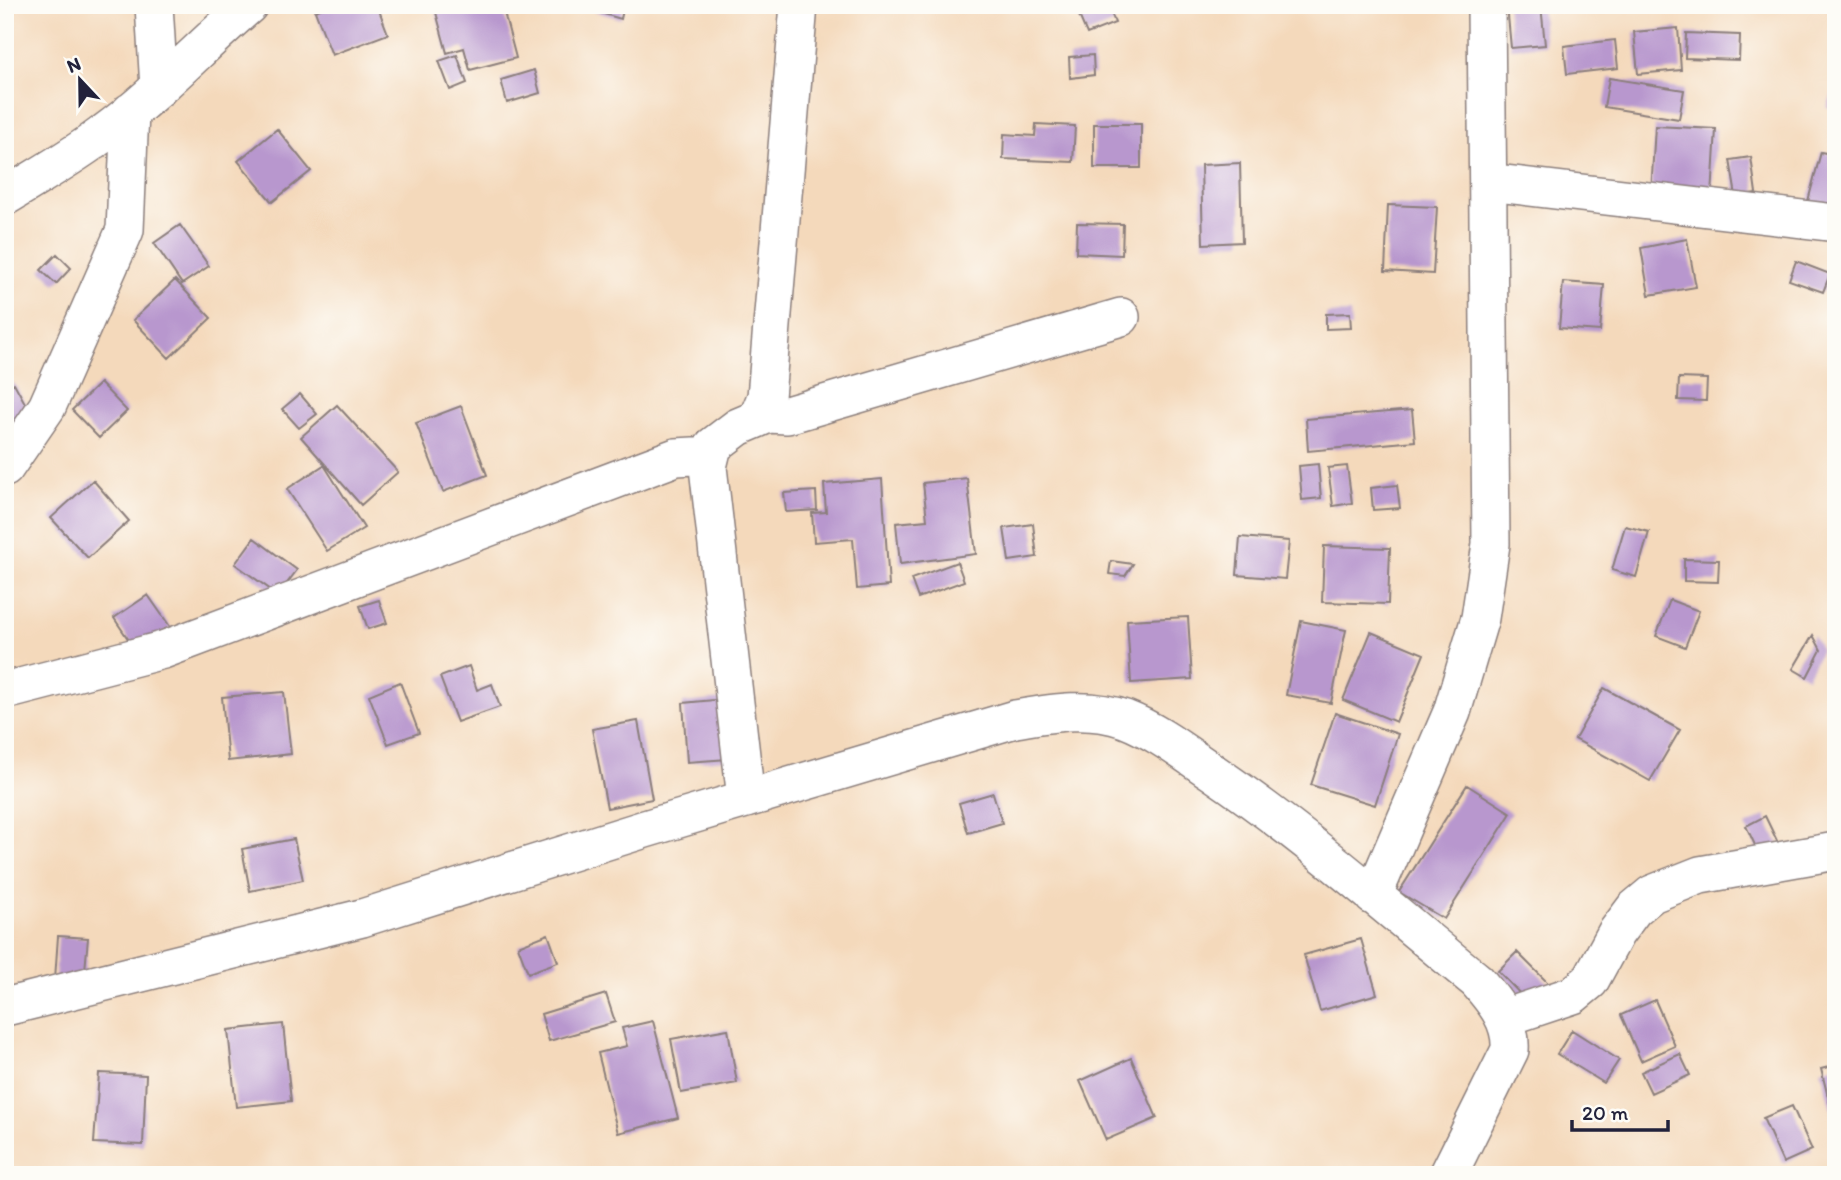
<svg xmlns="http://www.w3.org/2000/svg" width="1841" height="1180" font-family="Itim,sans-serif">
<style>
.building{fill:#b897ce}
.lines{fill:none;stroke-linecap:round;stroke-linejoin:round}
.street-casing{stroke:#8b7e7b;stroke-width:40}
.street{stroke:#fff;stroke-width:37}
</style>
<rect width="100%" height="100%" fill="#fdfcf7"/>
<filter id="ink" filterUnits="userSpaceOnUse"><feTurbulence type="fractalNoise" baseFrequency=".0143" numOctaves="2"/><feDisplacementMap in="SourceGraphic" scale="14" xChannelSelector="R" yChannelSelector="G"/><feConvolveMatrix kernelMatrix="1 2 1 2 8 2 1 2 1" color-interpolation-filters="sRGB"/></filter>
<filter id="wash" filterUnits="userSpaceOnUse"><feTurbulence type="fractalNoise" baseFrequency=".00686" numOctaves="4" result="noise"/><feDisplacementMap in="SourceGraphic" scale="28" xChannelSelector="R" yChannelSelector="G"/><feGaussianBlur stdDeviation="1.57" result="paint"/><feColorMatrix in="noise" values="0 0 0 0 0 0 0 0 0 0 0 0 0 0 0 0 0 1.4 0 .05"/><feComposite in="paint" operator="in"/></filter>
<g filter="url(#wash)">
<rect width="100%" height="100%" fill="#f4d9bb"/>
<g id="blocks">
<path class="building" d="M 330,5 L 377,5 L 388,34 L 332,55 L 315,11 Z
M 434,5 L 502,5 L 516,58 L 470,70 L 464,48 L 447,53 Z
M 573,5 L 624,5 L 621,19 Z
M 1090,5 L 1108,5 L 1115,23 L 1087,34 L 1077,11 Z
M 1507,5 L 1541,5 L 1545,45 L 1511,48 Z
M 1678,28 L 1681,70 L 1638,74 L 1634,32 Z
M 1686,33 L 1740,35 L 1739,60 L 1685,58 Z
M 1615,40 L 1618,68 L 1567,74 L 1564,46 Z
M 457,55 L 467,83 L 450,90 L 439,61 Z
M 1093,55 L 1094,75 L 1070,78 L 1069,57 Z
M 534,70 L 540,93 L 507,103 L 501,80 Z
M 1609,78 L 1684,90 L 1679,119 L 1604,107 Z
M 1836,83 L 1836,110 L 1827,108 Z
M 1036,124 L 1075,126 L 1073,162 L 1003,159 L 1004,134 L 1035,136 Z
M 1094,124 L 1141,124 L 1141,168 L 1094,168 Z
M 1655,126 L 1716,129 L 1712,196 L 1651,193 Z
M 277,129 L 311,171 L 272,202 L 238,161 Z
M 1821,152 L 1836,155 L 1836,209 L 1808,201 Z
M 1751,157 L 1756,193 L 1736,196 L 1730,160 Z
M 1240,163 L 1242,242 L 1203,244 L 1201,165 Z
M 1388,205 L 1437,207 L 1433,274 L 1385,271 Z
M 1077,223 L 1123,224 L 1122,255 L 1076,253 Z
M 180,225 L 209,266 L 182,284 L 154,243 Z
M 1687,239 L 1696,287 L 1649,295 L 1641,248 Z
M 57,254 L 71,268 L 56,284 L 41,270 Z
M 1796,261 L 1830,274 L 1823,292 L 1789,280 Z
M 175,280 L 211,318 L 169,358 L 133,320 Z
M 1563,282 L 1604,285 L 1600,331 L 1559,328 Z
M 1350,313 L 1351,328 L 1326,329 L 1326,314 Z
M 1679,378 L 1707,379 L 1706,401 L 1678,400 Z
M 14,383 L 31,414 L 5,428 L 5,388 Z
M 100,383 L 127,411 L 99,438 L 72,410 Z
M 300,394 L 317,414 L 299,428 L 282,409 Z
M 337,405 L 398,472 L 361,505 L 301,437 Z
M 461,406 L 487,475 L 443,492 L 416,423 Z
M 1412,410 L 1415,441 L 1308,451 L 1306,419 Z
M 1318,464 L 1321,498 L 1302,500 L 1299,466 Z
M 324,465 L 364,528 L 327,551 L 287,489 Z
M 1347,466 L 1352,503 L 1333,506 L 1328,468 Z
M 967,478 L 976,554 L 900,564 L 896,523 L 927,520 L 923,483 Z
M 882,479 L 889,586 L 857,589 L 853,539 L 814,542 L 812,513 L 826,512 L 824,484 Z
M 93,480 L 129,521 L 88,558 L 51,518 Z
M 1397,485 L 1400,508 L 1373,510 L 1371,488 Z
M 816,491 L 817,510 L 786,512 L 784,493 Z
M 1033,524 L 1037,557 L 1009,561 L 1004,528 Z
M 1625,526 L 1649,532 L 1636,577 L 1612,570 Z
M 1240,537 L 1289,541 L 1285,579 L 1237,575 Z
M 254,538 L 297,570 L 278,595 L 235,564 Z
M 1324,546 L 1390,548 L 1388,604 L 1322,602 Z
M 1684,559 L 1719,560 L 1718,582 L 1684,581 Z
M 1111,561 L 1133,564 L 1125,576 L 1109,574 Z
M 957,562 L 964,581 L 918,598 L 911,579 Z
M 148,595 L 171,628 L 137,652 L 114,618 Z
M 379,600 L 387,623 L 368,629 L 360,606 Z
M 1670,600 L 1699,611 L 1685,647 L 1656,636 Z
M 1188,617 L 1192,679 L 1131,683 L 1127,620 Z
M 1301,621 L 1346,630 L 1331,703 L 1286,695 Z
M 1371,632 L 1424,654 L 1396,722 L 1343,700 Z
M 1813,635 L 1821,650 L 1807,677 L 1793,669 Z
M 469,666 L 477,690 L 492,684 L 500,707 L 457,722 L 440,677 Z
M 400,682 L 419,733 L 388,744 L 369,695 Z
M 1604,688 L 1680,730 L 1650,781 L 1575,739 Z
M 284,692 L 291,754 L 228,761 L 222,697 Z
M 724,699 L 728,759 L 687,762 L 683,703 Z
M 1335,713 L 1398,734 L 1375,805 L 1311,785 Z
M 638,721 L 652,799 L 607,808 L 592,729 Z
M 1467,785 L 1511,813 L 1444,919 L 1399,892 Z
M 993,793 L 1002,823 L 968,833 L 959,803 Z
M 1765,816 L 1780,847 L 1760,856 L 1746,826 Z
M 294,839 L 303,880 L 250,891 L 242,849 Z
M 548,934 L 558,962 L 528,973 L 518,946 Z
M 58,936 L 88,938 L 84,981 L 55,979 Z
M 1361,939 L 1377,994 L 1320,1011 L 1304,955 Z
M 1517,952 L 1552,987 L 1532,1006 L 1498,971 Z
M 606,994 L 615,1022 L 549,1041 L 541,1014 Z
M 1655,1000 L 1675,1046 L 1641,1061 L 1621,1015 Z
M 653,1021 L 678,1118 L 618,1133 L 598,1053 L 627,1046 L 622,1028 Z
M 283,1024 L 291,1101 L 236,1107 L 228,1030 Z
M 728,1029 L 737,1083 L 681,1093 L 671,1039 Z
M 1572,1030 L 1619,1060 L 1604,1083 L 1557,1054 Z
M 1680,1054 L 1690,1075 L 1651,1093 L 1641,1072 Z
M 1131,1058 L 1157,1118 L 1106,1140 L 1080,1081 Z
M 1836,1065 L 1836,1124 L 1835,1125 L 1821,1069 Z
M 99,1073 L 146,1075 L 143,1145 L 94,1143 Z
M 1792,1106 L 1812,1150 L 1783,1163 L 1763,1118 Z"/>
</g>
</g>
<g filter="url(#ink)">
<use href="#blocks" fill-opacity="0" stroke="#8b7e7b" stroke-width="2"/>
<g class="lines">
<defs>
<path id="street" d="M 154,5 L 159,88
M 1488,182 L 1836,223
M 5,197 C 38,176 73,157 104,133 C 156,95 200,47 249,5
M 757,419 L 768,414 L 787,415 L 1121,317
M 5,468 L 47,407 L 125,230 L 130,112
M 5,691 L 163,650 L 676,457 L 711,455
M 746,799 L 708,467 L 713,446 L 738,427 L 757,419 L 766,397 L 799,5
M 1373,896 L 1452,712 L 1480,618 L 1491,544 L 1486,5
M 5,1007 L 362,918 L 645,829 L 1015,719 C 1051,713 1089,706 1125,719 C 1156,731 1183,752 1211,771 C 1304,834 1390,910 1477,981 C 1495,1002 1512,1022 1510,1050 L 1448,1175
M 1504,1018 L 1573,995 L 1590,981 L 1616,933 L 1634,909 L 1652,894 L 1700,875 L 1836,851"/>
</defs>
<use href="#street" class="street-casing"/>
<use href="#street" class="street"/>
</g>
</g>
<rect width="1841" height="1180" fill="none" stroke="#fdfcf7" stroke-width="28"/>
<g transform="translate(80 80) rotate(338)" stroke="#fdfcf7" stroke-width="5" paint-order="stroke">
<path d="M0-5L12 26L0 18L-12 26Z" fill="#22223b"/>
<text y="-10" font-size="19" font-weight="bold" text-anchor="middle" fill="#22223b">N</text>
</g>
<path d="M1572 1120v10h96v-10" fill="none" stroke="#22223b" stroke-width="3.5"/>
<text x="1582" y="1120" font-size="21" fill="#22223b" stroke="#fdfcf7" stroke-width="5" paint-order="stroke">20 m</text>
</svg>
